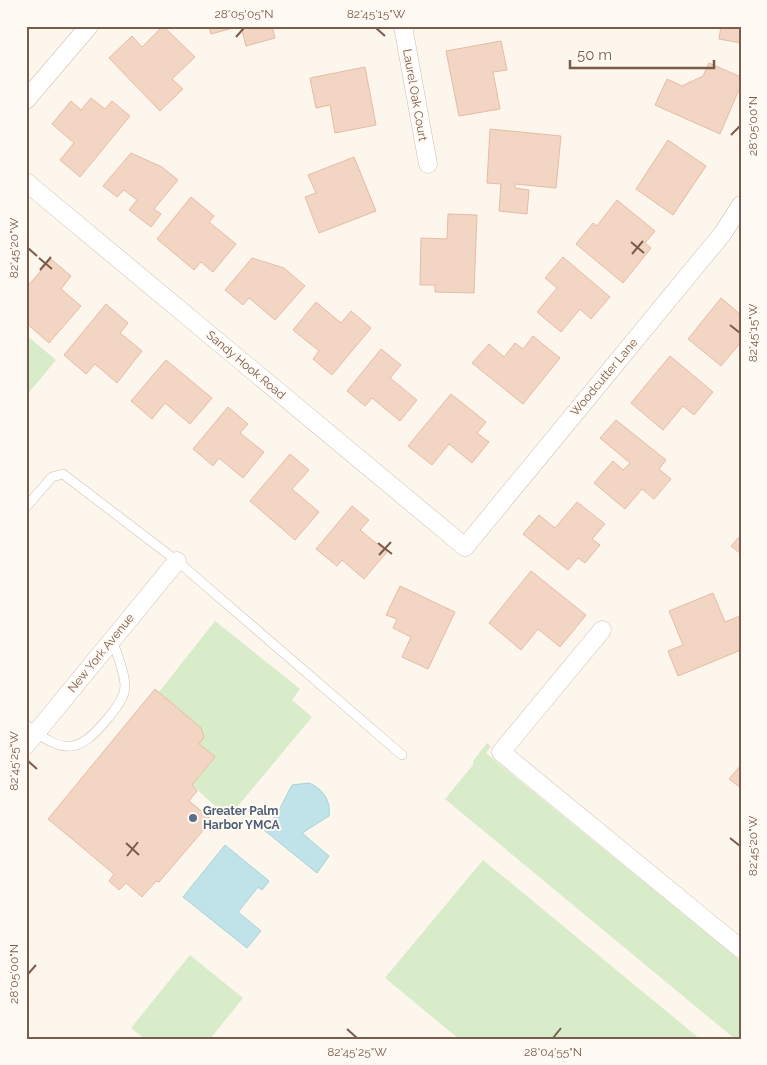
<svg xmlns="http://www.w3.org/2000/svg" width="767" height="1065" font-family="Raleway,sans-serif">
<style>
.green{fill:#d8ecc9}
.water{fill:#bfe3e8;stroke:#a5d3da}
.building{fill:#f3d5c3;stroke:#e6bba3}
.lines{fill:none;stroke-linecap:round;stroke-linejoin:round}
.service-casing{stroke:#d1beb0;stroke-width:10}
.minor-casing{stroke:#d1beb0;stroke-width:19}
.service{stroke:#fff;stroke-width:9}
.minor{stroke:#fff;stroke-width:18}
.ticks{fill:none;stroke:#7a5c4d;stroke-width:2}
.service-dot{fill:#5c6f8a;stroke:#fffaf3;stroke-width:2}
.labels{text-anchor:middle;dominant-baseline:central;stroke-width:4;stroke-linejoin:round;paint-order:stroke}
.street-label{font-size:12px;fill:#7a5c4d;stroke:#fffaf3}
.service-label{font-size:12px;font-weight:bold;fill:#4e5e75;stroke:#fffaf3;text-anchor:start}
.neatline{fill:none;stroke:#7a5c4d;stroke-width:2}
.ticks-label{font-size:12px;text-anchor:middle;fill:#7a5c4d}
</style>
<rect width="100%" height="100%" fill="#fdf6ec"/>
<path class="green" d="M 26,335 L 56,360 L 26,396 Z
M 215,621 L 300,689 L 292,700 L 312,717 L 228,818 L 192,785 L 215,757 L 199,744 L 204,737 L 201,728 L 159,692 Z
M 487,743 L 491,746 L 486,753 L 741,961 L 741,1039 L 735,1039 L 445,799 L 473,765 L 473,761 Z
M 483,860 L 700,1039 L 459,1039 L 385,978 Z
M 190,955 L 243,998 L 210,1039 L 145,1039 L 131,1028 Z"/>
<path class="water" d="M 309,783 C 323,789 331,800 329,816 L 302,833 L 329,856 L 317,873 L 264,830 L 277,814 L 292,785 Z
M 225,845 L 269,881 L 262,890 L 258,887 L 238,912 L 261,931 L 247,948 L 183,897 Z"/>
<path class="building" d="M 163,26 L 195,57 L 172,79 L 183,89 L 160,111 L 109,58 L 132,36 L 142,47 Z
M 209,26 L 240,26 L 211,34 Z
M 241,26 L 272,26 L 275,38 L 246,46 Z
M 721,26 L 741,26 L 741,43 L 719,39 Z
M 501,41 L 507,70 L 493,72 L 500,109 L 459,116 L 446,51 Z
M 709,63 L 741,77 L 741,85 L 720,134 L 655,105 L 667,79 L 682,86 L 703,76 Z
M 365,67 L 376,125 L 335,133 L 330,105 L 316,108 L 310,78 Z
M 91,98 L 105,109 L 112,101 L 130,116 L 80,177 L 60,160 L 74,143 L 52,124 L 71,101 L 81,110 Z
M 490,129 L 561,136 L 556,188 L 515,184 L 515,188 L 529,190 L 527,214 L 499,211 L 501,184 L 487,183 Z
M 668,140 L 706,166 L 673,215 L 636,189 Z
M 131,153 L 162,167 L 178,180 L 154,209 L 161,214 L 151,227 L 129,210 L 137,200 L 124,190 L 117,197 L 103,186 Z
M 354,157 L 376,211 L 319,233 L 305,197 L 316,193 L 308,175 Z
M 191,197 L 214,216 L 209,222 L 236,244 L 213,272 L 201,262 L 194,270 L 157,239 Z
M 617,200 L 655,231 L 645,243 L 651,248 L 623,283 L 576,244 L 593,223 L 597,226 Z
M 448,214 L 477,215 L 474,293 L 435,292 L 435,285 L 420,285 L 421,238 L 447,239 Z
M 563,257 L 610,297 L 591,319 L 580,309 L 561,332 L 537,312 L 557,288 L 545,278 Z
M 252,258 L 284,268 L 305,286 L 275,320 L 249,298 L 243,305 L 225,290 Z
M 51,259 L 71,276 L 61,289 L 81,306 L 49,343 L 26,323 L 26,288 Z
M 721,298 L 741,315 L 741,342 L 721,366 L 688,339 Z
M 316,302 L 341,323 L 351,311 L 371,328 L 332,375 L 313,359 L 319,351 L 293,330 Z
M 106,304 L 128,323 L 120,333 L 142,351 L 117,383 L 95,364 L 86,374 L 64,355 Z
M 533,336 L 560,358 L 523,404 L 472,363 L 489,344 L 504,357 L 515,343 L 523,349 Z
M 381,349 L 401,365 L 390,378 L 417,400 L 400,421 L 372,398 L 365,406 L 347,391 Z
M 670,356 L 713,392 L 694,415 L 683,406 L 663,430 L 631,403 Z
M 166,360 L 212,398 L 190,424 L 165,403 L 152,419 L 131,401 Z
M 451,394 L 486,422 L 477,433 L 489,442 L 472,463 L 449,444 L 432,465 L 408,446 Z
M 228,407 L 248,424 L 240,433 L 264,452 L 243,478 L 219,458 L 213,466 L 193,449 Z
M 616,420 L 666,460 L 659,469 L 671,479 L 654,499 L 642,489 L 625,509 L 594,483 L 613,461 L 623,470 L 630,463 L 600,438 Z
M 290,454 L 309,470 L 292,489 L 319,512 L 295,540 L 250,501 Z
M 577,502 L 605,524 L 592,539 L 600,545 L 585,563 L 578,558 L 568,570 L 523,534 L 539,515 L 555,528 Z
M 352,506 L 369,520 L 360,530 L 387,552 L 364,579 L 342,560 L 337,566 L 316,549 Z
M 741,535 L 741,554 L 731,546 Z
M 531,571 L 586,615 L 560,647 L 538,629 L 521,650 L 489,623 Z
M 400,586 L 455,612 L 428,669 L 402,657 L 411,637 L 393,628 L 397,619 L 386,615 Z
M 713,593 L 725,622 L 740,616 L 741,650 L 678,676 L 668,651 L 683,645 L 669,611 Z
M 155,689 L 201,728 L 204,737 L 199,744 L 215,757 L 192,785 L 197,791 L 189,801 L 212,820 L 159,882 L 156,881 L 142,897 L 126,883 L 119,890 L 109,881 L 114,874 L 48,819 Z
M 741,765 L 741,788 L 729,779 Z"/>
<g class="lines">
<defs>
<path id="service" d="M 26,507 L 52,477 L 63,474 L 177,561 L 402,755
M 26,725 C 63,754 78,755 108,718 C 116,708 125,698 125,685 C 124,669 117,654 112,640"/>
<path id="minor" d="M 403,26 L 428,164
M 26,100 L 89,26
M 26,182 L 465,547 L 723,233 L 741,205
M 602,630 L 501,752 L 741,949
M 26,745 L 177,561"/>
</defs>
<use href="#service" class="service-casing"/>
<use href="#minor" class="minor-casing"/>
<use href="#service" class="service"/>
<use href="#minor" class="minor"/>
</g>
<path class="ticks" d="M 376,28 L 385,36M 236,37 L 244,28M 731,135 L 740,126M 631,242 L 644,253M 28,248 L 37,256M 632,254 L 643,241M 39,258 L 52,269M 40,270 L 51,257M 730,325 L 740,333M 378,543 L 392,554M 379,555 L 391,542M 28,761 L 37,769M 730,838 L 740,846M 126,843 L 139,855M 127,856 L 138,842M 28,974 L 36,965M 347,1029 L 357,1038M 553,1038 L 561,1028"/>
<circle class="service-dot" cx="193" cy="818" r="5"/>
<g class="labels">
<g class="street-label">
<text transform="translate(415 95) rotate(80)">Laurel Oak Court</text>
<text transform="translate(246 365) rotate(40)">Sandy Hook Road</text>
<text transform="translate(604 377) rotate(-50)">Woodcutter Lane</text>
<text transform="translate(101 653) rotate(-51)">New York Avenue</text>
</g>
<g class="service-label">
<text x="203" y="811">Greater Palm<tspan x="203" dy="14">Harbor YMCA</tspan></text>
</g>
</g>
<rect width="767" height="1065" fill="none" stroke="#fffaf3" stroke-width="55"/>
<path d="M570 60v8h144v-8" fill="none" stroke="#7a5c4d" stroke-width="2.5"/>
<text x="577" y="60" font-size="15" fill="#7a5c4d" stroke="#fffaf3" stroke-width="4" paint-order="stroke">50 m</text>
<rect x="28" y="28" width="712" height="1010" class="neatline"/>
<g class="ticks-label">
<text x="244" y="18">28°05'05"N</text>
<text x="376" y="18">82°45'15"W</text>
<text transform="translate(753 126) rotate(-90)" y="4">28°05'00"N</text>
<text transform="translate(14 248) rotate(-90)" y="4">82°45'20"W</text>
<text transform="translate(753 333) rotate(-90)" y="4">82°45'15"W</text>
<text transform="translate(14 761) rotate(-90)" y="4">82°45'25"W</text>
<text transform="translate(753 846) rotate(-90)" y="4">82°45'20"W</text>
<text transform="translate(14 974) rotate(-90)" y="4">28°05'00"N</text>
<text x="357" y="1056">82°45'25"W</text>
<text x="553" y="1056">28°04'55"N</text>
</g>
</svg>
